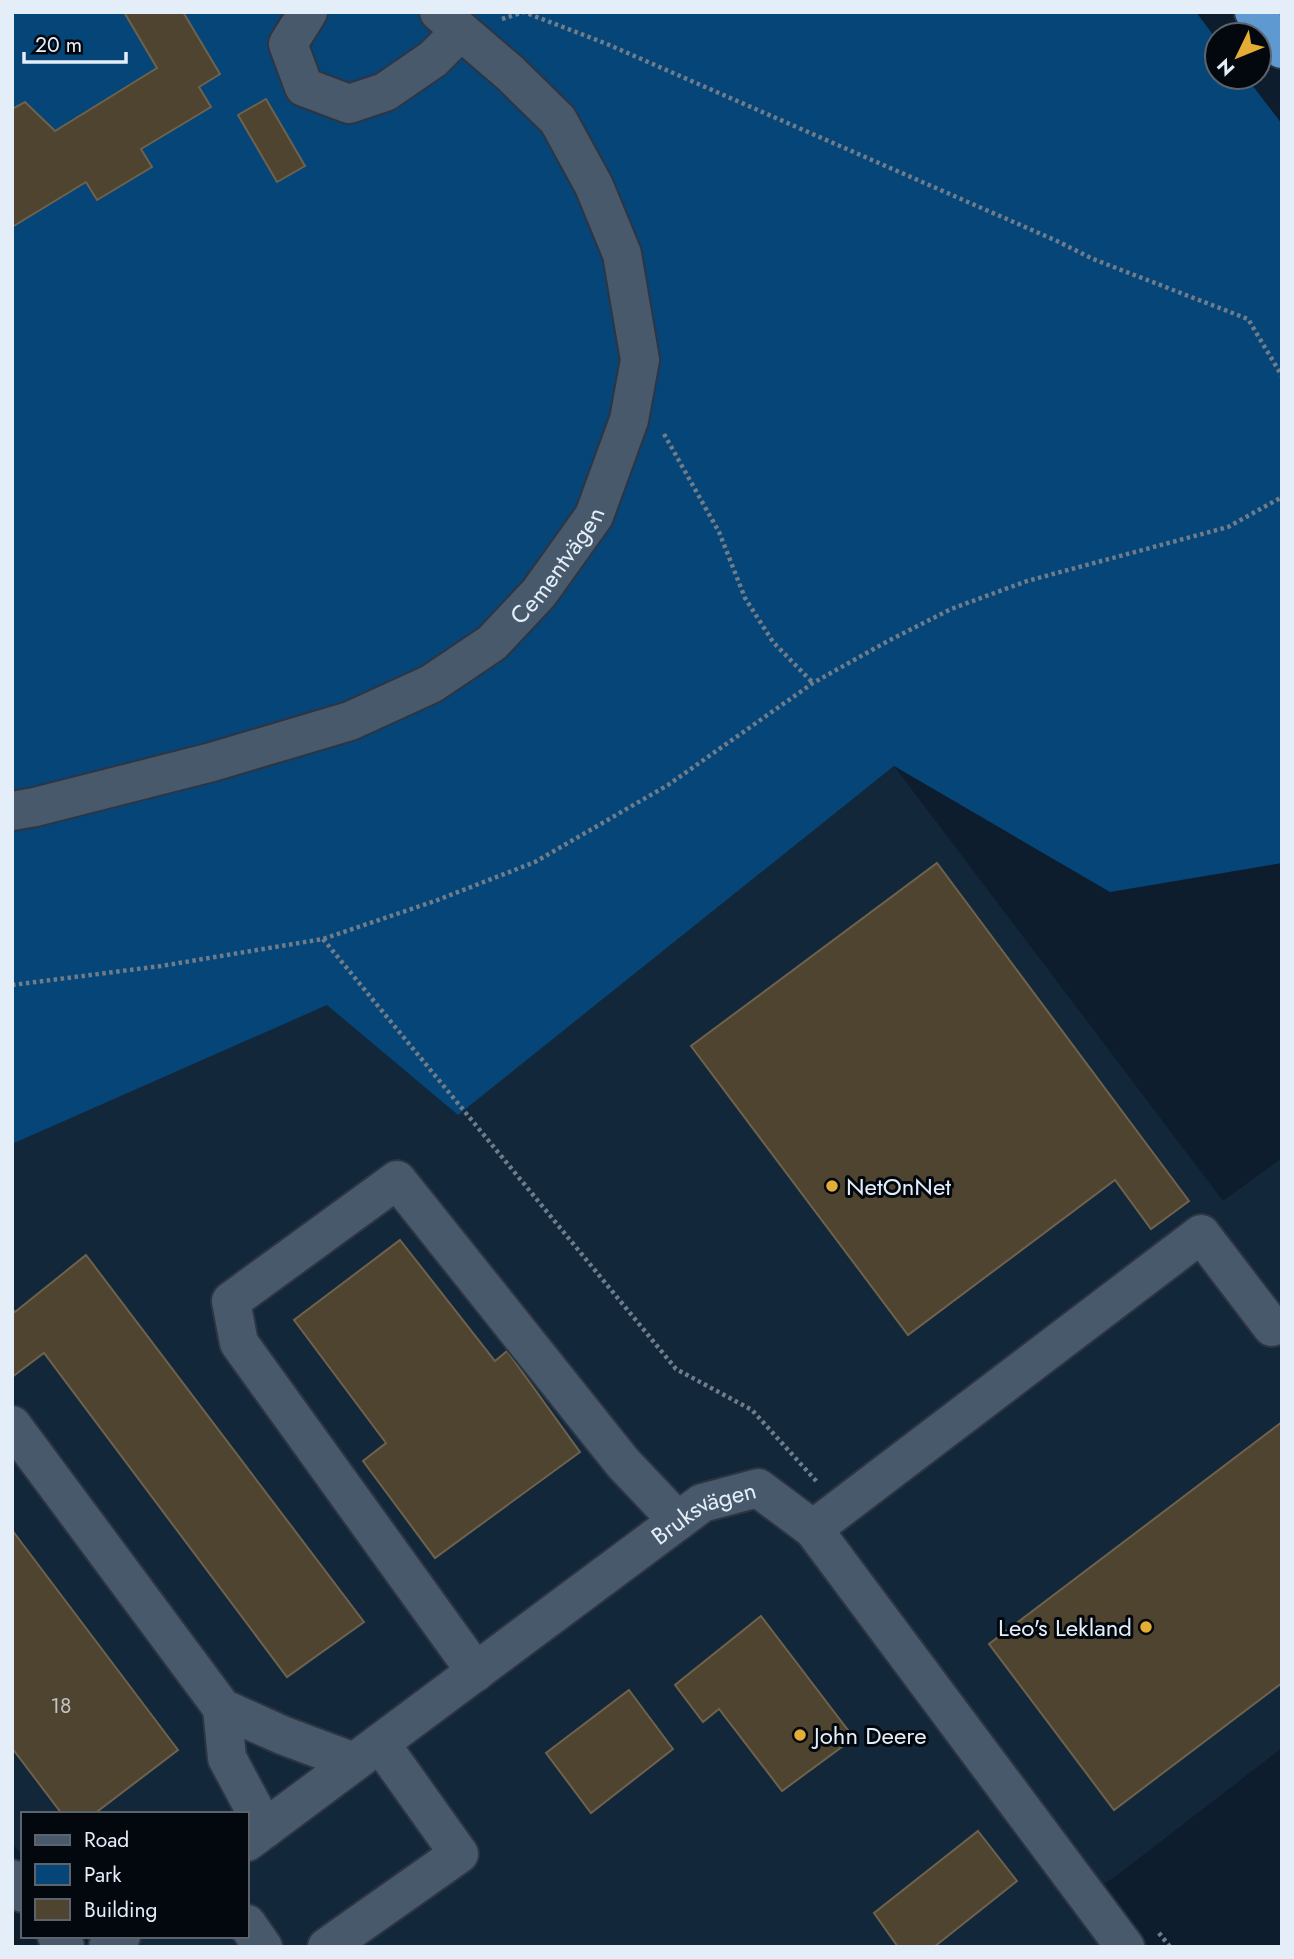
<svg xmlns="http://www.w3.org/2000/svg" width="1294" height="1959" font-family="Jost,sans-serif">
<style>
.built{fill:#13273b}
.green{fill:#054578}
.building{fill:#4f442f;stroke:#6e624c;stroke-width:2}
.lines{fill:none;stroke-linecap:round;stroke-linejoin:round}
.minor-casing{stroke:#2e3542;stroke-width:42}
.highway-casing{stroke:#2e3542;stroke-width:42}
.path{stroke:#6f7c89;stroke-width:4.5;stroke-dasharray:3.5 3.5;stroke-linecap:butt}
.minor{stroke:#48596b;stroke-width:38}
.highway{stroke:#5f99d2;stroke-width:38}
.poi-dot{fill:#e4ad35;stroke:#03070e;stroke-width:2.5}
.labels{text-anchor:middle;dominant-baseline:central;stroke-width:6;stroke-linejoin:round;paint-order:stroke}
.number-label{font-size:21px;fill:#bfc4c6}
.street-label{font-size:24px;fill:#e4eef9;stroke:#03070e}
.poi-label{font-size:24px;fill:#e4eef9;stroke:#03070e;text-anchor:start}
</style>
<rect width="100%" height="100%" fill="#0e1d2d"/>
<path class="built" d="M 894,766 L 1223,1201 L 1282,1158 L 1282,1748 L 1116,1876 L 1087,1895 L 1125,1947 L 92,1947 L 84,1936 L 247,1936 L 247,1814 L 23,1814 L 23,1857 L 12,1843 L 12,1144 L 327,1004 L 458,1115 Z"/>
<path class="green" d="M 12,12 L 1196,12 L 1217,40 L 1217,77 L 1246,77 L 1282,124 L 1282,863 L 1110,892 L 894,766 L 458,1115 L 327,1005 L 12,1144 Z"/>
<path class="building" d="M 124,12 L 183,12 L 220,74 L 199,87 L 211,107 L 141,149 L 152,167 L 97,200 L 86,182 L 12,227 L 12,109 L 25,102 L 55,131 L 157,68 Z
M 266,99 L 305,166 L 277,182 L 238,115 Z
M 937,863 L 1189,1201 L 1151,1229 L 1115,1180 L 908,1335 L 691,1046 Z
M 400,1240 L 495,1361 L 507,1351 L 580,1452 L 435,1558 L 363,1461 L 386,1443 L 294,1320 Z
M 86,1255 L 364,1622 L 287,1677 L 44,1353 L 12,1377 L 12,1309 L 15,1312 Z
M 1282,1422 L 1282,1683 L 1114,1810 L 989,1644 Z
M 12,1530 L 178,1750 L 94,1814 L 62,1814 L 12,1748 Z
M 761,1616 L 854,1738 L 782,1791 L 719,1709 L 703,1722 L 675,1685 Z
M 629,1690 L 673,1749 L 591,1813 L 546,1753 Z
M 978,1831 L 1017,1881 L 934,1947 L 898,1947 L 874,1913 Z"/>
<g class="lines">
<defs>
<g id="minor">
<path d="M 308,12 L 288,44 L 304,87 L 349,104 L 385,92 L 433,59 L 461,31"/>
<path id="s1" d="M 12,811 L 35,807 L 212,762 L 350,721 L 431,684 L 492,643 L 539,593 L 594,516 L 629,420 L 640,360 L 622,254 L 594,186 L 558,120 L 510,73 L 439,12"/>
<path d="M 12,1425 L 222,1708"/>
<path d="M 813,1529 L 1201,1234 L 1272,1327"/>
<path d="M 476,1672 L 239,1343 L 231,1301 L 397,1180 L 623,1463 L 678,1521"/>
<path d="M 265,1829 L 227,1758 L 222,1708 L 282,1735 L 354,1762"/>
<path id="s2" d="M 247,1842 L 702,1503 L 758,1488 L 813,1529 L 1125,1947"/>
<path d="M 12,1879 L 23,1893"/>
<path d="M 247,1924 L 263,1947"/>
<path d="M 57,1936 L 65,1947"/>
<path d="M 108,1947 L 121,1936"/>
<path d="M 327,1947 L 459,1854 L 380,1743"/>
</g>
<path id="highway" d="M 1254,12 L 1282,49"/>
</defs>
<use href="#minor" class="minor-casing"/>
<use href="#highway" class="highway-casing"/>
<path class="path" d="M 502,19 L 524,12 L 607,44 L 1057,241 L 1093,259 L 1248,319 L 1282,376
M 664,434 L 719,532 L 745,598 L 773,642 L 813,683
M 323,939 L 676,1369 L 752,1410 L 818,1483
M 12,985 L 161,966 L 323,939 L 435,901 L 535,862 L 668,785 L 813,683 L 888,641 L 951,609 L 1027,581 L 1228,527 L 1282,497
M 1159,1933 L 1170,1947"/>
<use href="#minor" class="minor"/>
<use href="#highway" class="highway"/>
</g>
<g class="poi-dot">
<circle cx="832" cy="1186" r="7"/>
<circle cx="1146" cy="1627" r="7"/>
<circle cx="800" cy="1735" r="7"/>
</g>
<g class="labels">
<g class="number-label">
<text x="61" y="1706">18</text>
</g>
<g class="street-label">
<text stroke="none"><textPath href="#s1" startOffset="614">Cementvägen</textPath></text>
<text stroke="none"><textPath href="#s2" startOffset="565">Bruksvägen</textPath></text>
</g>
<g class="poi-label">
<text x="846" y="1186">NetOnNet</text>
<text x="1132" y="1627" text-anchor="end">Leo's Lekland</text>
<text x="814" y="1735">John Deere</text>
</g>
</g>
<rect width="1294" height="1959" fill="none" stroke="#e4eef9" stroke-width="28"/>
<rect x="21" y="1812" width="228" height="126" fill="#03070e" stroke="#5d636c" stroke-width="2"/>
<rect x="35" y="1835" width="35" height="10" fill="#48596b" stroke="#5d636c" stroke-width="2"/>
<text x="84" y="1847" font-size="21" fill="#e4eef9">Road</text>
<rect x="35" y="1864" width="35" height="21" fill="#054578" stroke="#5d636c" stroke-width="2"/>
<text x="84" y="1882" font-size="21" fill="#e4eef9">Park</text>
<rect x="35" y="1899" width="35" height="21" fill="#4f442f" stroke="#5d636c" stroke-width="2"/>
<text x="84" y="1917" font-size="21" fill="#e4eef9">Building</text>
<g transform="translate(1238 56) rotate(227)"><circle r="33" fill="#03070e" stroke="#5d636c" stroke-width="2"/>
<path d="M0-5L12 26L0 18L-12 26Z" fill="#e4ad35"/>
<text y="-10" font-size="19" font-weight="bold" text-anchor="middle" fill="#e4eef9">N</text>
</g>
<path d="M24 52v10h102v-10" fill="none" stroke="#e4eef9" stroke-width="3.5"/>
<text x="35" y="52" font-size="21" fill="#e4eef9" stroke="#03070e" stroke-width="5" paint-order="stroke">20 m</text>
</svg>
